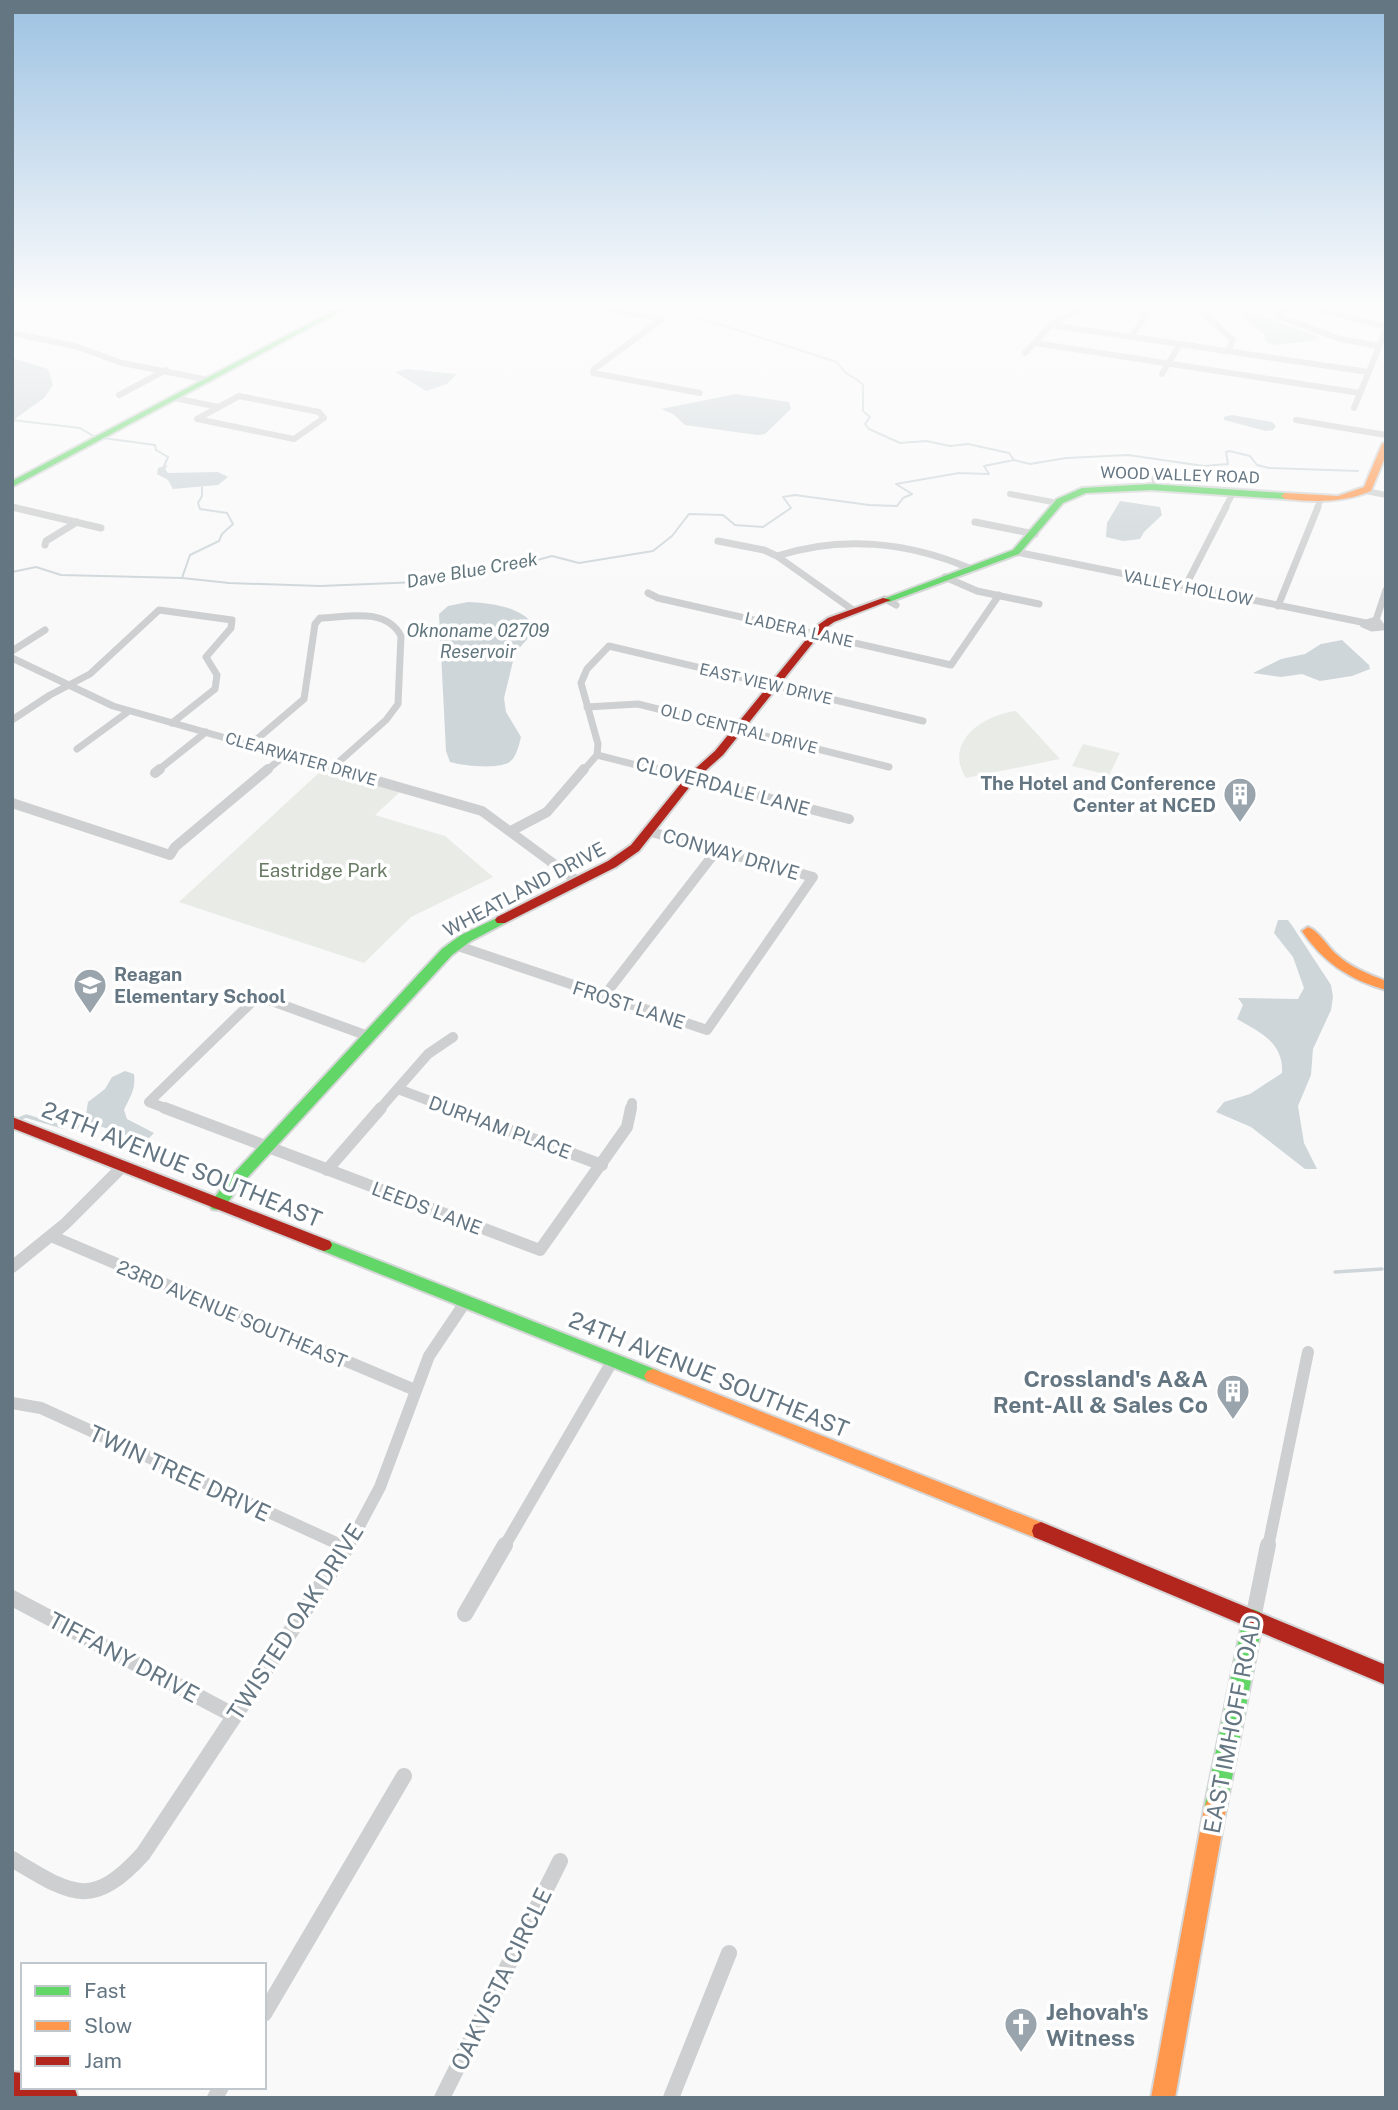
<svg xmlns="http://www.w3.org/2000/svg" width="1398" height="2110" font-family="'Public Sans',sans-serif">
<style>
.green{fill:#e8ebe6}
.water{fill:#ced6d9}
.lines{fill:none;stroke-linecap:round;stroke-linejoin:round}
.stream-far1{stroke:#ced6d9;stroke-width:2}
.stream{stroke:#ced6d9;stroke-width:3.5}
.fast-casing{stroke:#d5d6d7;stroke-width:4}
.slow-casing{stroke:#d5d6d7;stroke-width:4}
.jam-casing{stroke:#d5d6d7;stroke-width:4}
.street-far4{stroke:#cecfd0;stroke-width:6}
.street-far3{stroke:#cecfd0;stroke-width:7}
.street-far2{stroke:#cecfd0;stroke-width:10}
.street-far1{stroke:#cecfd0;stroke-width:12}
.street{stroke:#cecfd0;stroke-width:16}
.fast{fill:#63d668;fill-rule:evenodd}
.slow{fill:#ff974d;fill-rule:evenodd}
.jam{fill:#b3261e;fill-rule:evenodd}
.labels{text-anchor:middle;dominant-baseline:central;stroke-width:7;stroke-linejoin:round;paint-order:stroke}
.far-street-label{font-size:16px;fill:#657683;stroke:#fff}
.far-water-label{font-size:18px;font-style:italic;fill:#60757c;stroke:#fff}
.poi-label{font-size:19px;font-weight:bold;fill:#657683;stroke:#fff;text-anchor:end}
.street-label{font-size:19px;fill:#657683;stroke:#fff}
.park-label{font-size:19px;fill:#687a64;stroke:#fff}
.near-street-label{font-size:23px;fill:#657683;stroke:#fff}
.near-poi-label{font-size:23px;font-weight:bold;fill:#657683;stroke:#fff;text-anchor:end}
</style>
<rect width="100%" height="100%" fill="#f9f9f9"/>
<path class="green" d="M 1016,711 L 1060,759 L 966,778 C 943,742 983,715 1016,711 Z
M 1083,744 L 1120,753 L 1109,775 L 1072,766 Z
M 322,770 L 400,792 L 375,815 L 445,836 L 493,877 L 411,917 L 364,963 L 179,902 Z"/>
<path class="water" d="M 1230,304 L 1237,304 L 1249,311 L 1320,337 L 1311,341 L 1271,345 L 1265,340 L 1264,334 L 1239,315 L 1244,313 Z
M 12,358 L 48,369 L 53,385 L 44,398 L 12,421 Z
M 406,369 L 457,374 L 447,384 L 426,391 L 395,372 Z
M 736,394 L 789,402 L 791,409 L 765,434 L 757,435 L 685,425 L 673,414 L 661,409 Z
M 1232,415 L 1272,422 L 1276,426 L 1273,430 L 1266,431 L 1224,420 L 1224,417 Z
M 168,465 L 165,469 L 168,473 L 218,472 L 228,477 L 218,485 L 173,489 L 168,480 L 157,474 L 158,468 Z
M 1120,501 L 1160,507 L 1162,515 L 1144,532 L 1140,539 L 1123,541 L 1106,537 L 1107,523 Z
M 468,602 C 488,603 522,606 533,625 L 529,637 L 515,653 L 504,698 L 506,712 L 521,737 C 519,745 516,759 508,763 C 495,769 464,766 450,762 L 446,751 L 439,614 L 448,606 Z
M 1342,640 L 1369,665 L 1370,669 L 1352,676 L 1320,681 L 1302,674 L 1281,677 L 1253,673 L 1281,659 L 1305,654 L 1321,644 Z
M 1278,920 L 1288,920 L 1293,927 L 1331,985 L 1333,997 L 1331,1010 L 1313,1049 L 1311,1075 L 1298,1106 L 1304,1143 L 1317,1169 L 1305,1169 L 1251,1127 L 1216,1112 L 1224,1102 L 1250,1094 L 1282,1073 C 1284,1043 1260,1032 1237,1019 L 1243,1005 L 1238,998 L 1298,999 L 1304,988 L 1293,957 L 1274,933 Z
M 125,1071 L 134,1074 C 136,1090 130,1096 124,1110 L 127,1119 L 154,1133 L 149,1138 L 137,1139 L 85,1121 L 88,1102 L 105,1089 L 112,1077 Z"/>
<g class="lines">
<path class="stream-far1" d="M 666,304 L 693,316 L 837,362 C 848,379 851,373 863,385 L 863,411 L 870,417 L 865,424 L 869,429 L 900,443 L 926,441 L 950,446 L 968,444 L 1009,453 L 1014,460
M 12,420 L 80,428 L 95,437
M 103,438 L 155,445 L 156,450 L 168,457 L 164,466
M 12,572 L 36,567 L 61,575 L 182,578 L 229,583 L 320,586 L 419,582 L 450,577 L 463,571 L 511,567 L 552,556 L 579,563 L 653,551 L 672,536 L 689,514 L 723,515 L 735,525 L 763,527 L 791,508 L 783,497 L 795,495 L 869,505 L 897,506 L 903,498 L 912,494 L 896,484 L 959,473 L 989,474 L 984,466 L 1014,460 L 1030,464 L 1066,458 L 1128,455 L 1204,466 L 1228,464 L 1226,452 L 1229,451 L 1250,456 L 1257,465 L 1269,468 L 1358,471
M 182,578 L 190,555 L 219,541 L 222,534 L 233,524 L 227,513 L 200,509 L 198,503 L 202,496 L 202,487"/>
<path class="stream" d="M 21,1118 L 26,1116 L 63,1127
M 75,1128 L 91,1123
M 1335,1272 L 1382,1269"/>
<defs>
<path id="fast" d="M 346,304 L 354,304 L 12,487 L 12,481 Z
M 1151,484 L 1285,493 L 1289,496 L 1285,499 L 1151,490 L 1086,493 L 1063,503 L 1019,554 L 889,602 L 881,600 L 1013,550 L 1057,499 L 1082,488 Z
M 501,916 L 507,920 L 505,923 L 471,941 L 452,955 L 236,1190 C 230,1199 224,1213 212,1209 L 209,1205 L 226,1182 L 442,949 L 461,935 Z
M 324,1239 L 659,1371 L 662,1376 L 659,1381 L 653,1383 L 647,1381 L 318,1249 L 316,1245 L 318,1241 Z
M 1253,1609 L 1260,1612 L 1263,1619 L 1226,1809 L 1223,1817 L 1215,1820 L 1207,1817 L 1204,1809 L 1243,1619 L 1246,1612 Z"/>
<path id="slow" d="M 1386,442 L 1386,455 L 1371,491 C 1343,503 1315,502 1285,499 L 1281,496 L 1285,493 L 1338,496 L 1364,487 L 1382,444 Z
M 1308,927 C 1319,931 1327,946 1336,954 C 1350,967 1368,974 1386,981 L 1386,990 C 1350,980 1323,962 1302,931 Z
M 653,1369 L 1048,1525 L 1050,1531 L 1048,1537 L 1041,1540 L 647,1381 L 644,1376 L 647,1371 Z
M 1215,1798 L 1223,1801 L 1226,1809 L 1175,2098 L 1151,2098 L 1204,1809 L 1207,1801 Z"/>
<path id="jam" d="M 883,598 L 891,600 L 834,622 L 824,629 L 723,755 L 695,780 L 639,851 L 616,867 L 505,923 L 497,923 L 495,920 L 497,917 L 608,861 L 631,845 L 687,776 L 715,751 L 818,625 L 828,618 Z
M 12,1117 L 330,1241 L 332,1245 L 330,1249 L 324,1251 L 318,1249 L 12,1128 Z
M 1041,1522 L 1386,1665 L 1386,1685 L 1034,1537 L 1032,1531 L 1034,1525 Z
M 12,2072 L 23,2073 L 23,2087 L 69,2087 L 75,2089 L 78,2098 L 12,2096 Z"/>
</defs>
<use href="#fast" class="fast-casing"/>
<use href="#slow" class="slow-casing"/>
<use href="#jam" class="jam-casing"/>
<path class="street-far4" d="M 578,304 L 662,319 L 594,369 L 593,373 L 700,393
M 1193,304 L 1233,340 L 1228,351
M 1296,304 L 1277,313 L 1277,316 L 1340,339 L 1379,346
M 1300,304 L 1386,327
M 1051,325 L 1368,372
M 12,333 L 75,346 L 122,363 L 209,380
M 1131,337 L 1145,317 L 1144,311 L 1136,304
M 1035,343 L 1360,393
M 1025,353 L 1051,325 L 1089,304
M 1162,374 L 1180,344
M 119,395 L 166,370
M 239,396 L 319,412 L 324,418 L 294,439 L 197,419 Z
M 175,398 L 218,407
M 1354,408 L 1386,330
M 1296,420 L 1386,435
M 1154,476 L 1156,488
M 1366,491 L 1386,495
M 1010,494 L 1058,503
M 12,507 L 18,508
M 1225,508 L 1233,493
M 1317,508 L 1321,499"/>
<path class="street-far3" d="M 12,507 L 101,528
M 975,522 L 1035,534
M 718,541 L 764,550 L 777,556 L 853,610
M 45,545 L 46,541 L 77,522
M 1016,552 L 1366,623 L 1376,620 L 1386,590
M 777,556 C 841,535 908,542 969,568
M 945,577 L 977,591 L 1039,604
M 1185,587 L 1226,507
M 648,593 L 658,598 L 951,665 L 999,595
M 885,599 L 896,605
M 1278,606 L 1318,507
M 1363,624 L 1372,628 L 1382,627 L 1376,619
M 12,651 L 45,630
M 12,658 L 113,706 L 342,771
M 587,707 L 638,704 L 889,767
M 12,720 L 50,695 L 90,674 L 159,610 L 232,620 L 231,628 L 206,657 L 217,675 L 215,689 L 172,723
M 250,745 L 304,699 L 315,624 L 320,618 C 347,617 386,607 401,636 L 398,704 L 386,720 L 332,768
M 77,749 L 129,711
M 597,755 L 660,771
M 157,771 L 206,732
M 266,771 L 285,755
M 583,771 L 597,755 L 598,744 L 581,683 L 587,669 L 609,646 L 923,721"/>
<path class="street-far2" d="M 336,769 L 482,811 L 577,881
M 654,769 L 849,819
M 155,773 L 160,769
M 12,803 L 170,855 L 175,847 L 268,769
M 511,831 L 547,812 L 584,769
M 455,945 L 707,1030 L 813,877 L 648,831
M 604,996 L 717,850
M 398,1089 L 454,1110
M 170,1110 L 149,1102 L 258,996 L 368,1036
M 379,1110 L 428,1054 L 453,1037
M 631,1110 L 632,1103"/>
<path class="street-far1" d="M 165,1108 L 540,1250 L 627,1127 L 631,1108
M 450,1108 L 602,1165
M 327,1170 L 381,1108
M 51,1236 L 415,1390
M 12,1267 L 65,1224 L 122,1167
M 12,1403 L 41,1408 L 345,1547
M 348,1547 L 380,1487 L 429,1356 L 466,1301
M 504,1547 L 613,1360
M 1268,1547 L 1308,1352"/>
<path class="street" d="M 341,1545 L 347,1548
M 12,1598 L 235,1716
M 465,1614 L 505,1545
M 1253,1619 L 1268,1545
M 12,1859 C 71,1894 91,1911 143,1854 L 348,1545
M 264,2014 L 404,1776
M 215,2098 L 221,2087
M 442,2098 L 560,1861
M 671,2098 L 729,1953"/>
<use href="#fast" class="fast"/>
<use href="#slow" class="slow"/>
<use href="#jam" class="jam"/>
</g>
<linearGradient id="sky" x2="0" y2="1"><stop stop-color="#9dc2e2"/><stop offset="0.51" stop-color="#fcfcfc"/><stop offset="1" stop-color="#fcfcfc" stop-opacity="0"/></linearGradient>
<rect width="1398" height="599" fill="url(#sky)"/>
<defs>
<symbol id="building-pin" viewBox="-11 -11 22 30"><path d="M0 17L-7.5 6A9.5 9.5 0 1 1 7.5 6Z" fill="#99a4ac" stroke="#fff"/><path d="M-4-6H4V6H1V3H-1V6H-4ZM-2.5-4.3h1.7v1.8h-1.7ZM.8-4.3h1.7v1.8H.8ZM-2.5-1h1.7V.8h-1.7ZM.8-1h1.7V.8H.8Z" fill="#fff"/></symbol>
<symbol id="school-pin" viewBox="-11 -11 22 30"><path d="M0 17L-7.5 6A9.5 9.5 0 1 1 7.5 6Z" fill="#99a4ac" stroke="#fff"/><path d="M0-5L7-2L0 1L-7-2ZM-4 1L0 2.5L4 1V4Q0 6-4 4Z" fill="#fff"/></symbol>
<symbol id="church-pin" viewBox="-11 -11 22 30"><path d="M0 17L-7.5 6A9.5 9.5 0 1 1 7.5 6Z" fill="#99a4ac" stroke="#fff"/><path d="M-1.2-6h2.4v3.5h3.3v2.4h-3.3V6h-2.4V-.1h-3.3v-2.4h3.3Z" fill="#fff"/></symbol>
</defs>
<g fill-rule="evenodd">
<use href="#building-pin" x="1221" y="775" width="38" height="52"/>
<use href="#school-pin" x="71" y="966" width="38" height="52"/>
<use href="#building-pin" x="1214" y="1372" width="38" height="52"/>
<use href="#church-pin" x="1002" y="2005" width="38" height="52"/>
</g>
<g class="labels">
<g class="far-street-label">
<text transform="translate(1180 475) rotate(2)">WOOD VALLEY ROAD</text>
<text transform="translate(1188 588) rotate(11)">VALLEY HOLLOW</text>
<text transform="translate(799 630) rotate(13)">LADERA LANE</text>
<text transform="translate(766 684) rotate(13)">EAST VIEW DRIVE</text>
<text transform="translate(739 729) rotate(14)">OLD CENTRAL DRIVE</text>
<text transform="translate(301 759) rotate(16)">CLEARWATER DRIVE</text>
</g>
<g class="far-water-label">
<text transform="translate(472 570) rotate(-10)">Dave Blue Creek</text>
<text x="478" y="630">Oknoname 02709<tspan x="478" dy="21">Reservoir</tspan></text>
</g>
<g class="poi-label">
<text x="1216" y="783">The Hotel and Conference<tspan x="1216" dy="22">Center at NCED</tspan></text>
<text x="114" y="974" text-anchor="start">Reagan<tspan x="114" dy="22">Elementary School</tspan></text>
</g>
<g class="street-label">
<text transform="translate(723 786) rotate(15)">CLOVERDALE LANE</text>
<text transform="translate(731 854) rotate(16)">CONWAY DRIVE</text>
<text transform="translate(524 889) rotate(-28)">WHEATLAND DRIVE</text>
<text transform="translate(629 1005) rotate(18)">FROST LANE</text>
<text transform="translate(500 1127) rotate(20)">DURHAM PLACE</text>
<text transform="translate(427 1208) rotate(21)">LEEDS LANE</text>
<text transform="translate(232 1314) rotate(23)">23RD AVENUE SOUTHEAST</text>
</g>
<g class="park-label">
<text x="323" y="870">Eastridge Park</text>
</g>
<g class="near-street-label">
<text transform="translate(182 1164) rotate(22)">24TH AVENUE SOUTHEAST</text>
<text transform="translate(709 1374) rotate(22)">24TH AVENUE SOUTHEAST</text>
<text transform="translate(180 1473) rotate(25)">TWIN TREE DRIVE</text>
<text transform="translate(295 1622) rotate(-57)">TWISTED OAK DRIVE</text>
<text transform="translate(124 1657) rotate(28)">TIFFANY DRIVE</text>
<text transform="translate(1232 1724) rotate(-79)">EAST IMHOFF ROAD</text>
<text transform="translate(501 1979) rotate(-64)">OAKVISTA CIRCLE</text>
</g>
<g class="near-poi-label">
<text x="1208" y="1378">Crossland's A&amp;A<tspan x="1208" dy="26">Rent-All &amp; Sales Co</tspan></text>
<text x="1046" y="2011" text-anchor="start">Jehovah's<tspan x="1046" dy="26">Witness</tspan></text>
</g>
</g>
<rect width="1398" height="2110" fill="none" stroke="#657683" stroke-width="28"/>
<rect x="21" y="1963" width="245" height="126" fill="#ffffff" stroke="#c1c8cd" stroke-width="2"/>
<rect x="35" y="1986" width="35" height="10" fill="#63d668" stroke="#c1c8cd" stroke-width="2"/>
<text x="84" y="1998" font-size="21" fill="#657683">Fast</text>
<rect x="35" y="2021" width="35" height="10" fill="#ff974d" stroke="#c1c8cd" stroke-width="2"/>
<text x="84" y="2033" font-size="21" fill="#657683">Slow</text>
<rect x="35" y="2056" width="35" height="10" fill="#b3261e" stroke="#c1c8cd" stroke-width="2"/>
<text x="84" y="2068" font-size="21" fill="#657683">Jam</text>
</svg>
